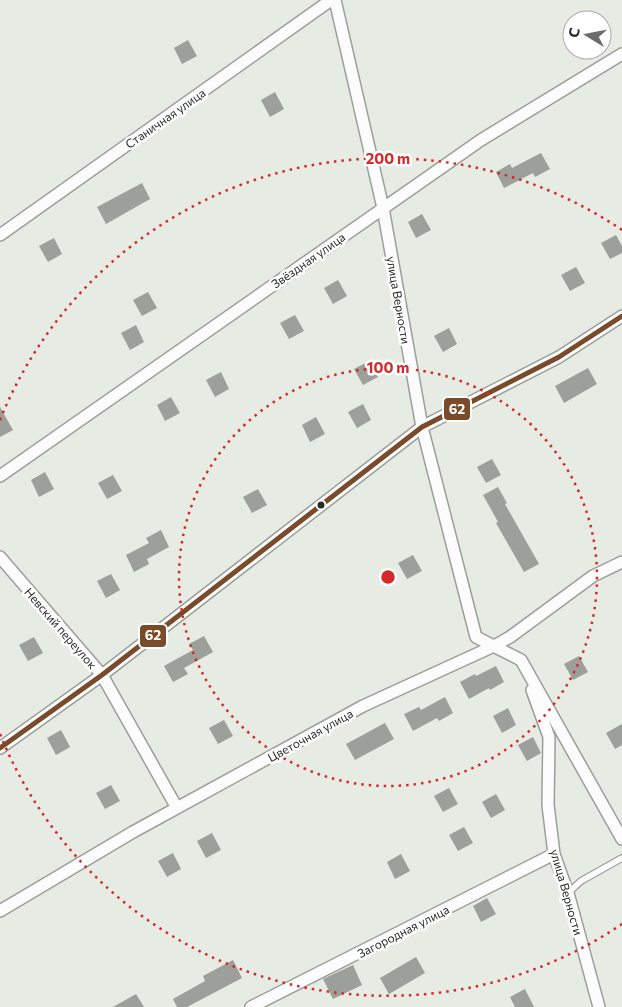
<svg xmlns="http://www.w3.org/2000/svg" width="622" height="1007" font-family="Commissioner,sans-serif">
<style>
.building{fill:#9c9f9a}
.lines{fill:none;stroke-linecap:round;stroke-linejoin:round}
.lane-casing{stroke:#9b9f9a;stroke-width:8}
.street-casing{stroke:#9b9f9a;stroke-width:14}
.lane{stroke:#fbfcfb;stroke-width:5.5}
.street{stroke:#fbfcfb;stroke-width:11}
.bus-1-casing{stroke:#fff;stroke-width:9}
.bus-1{stroke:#7a4b2a;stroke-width:5}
.ring{fill:none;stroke:#d62828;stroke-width:2.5;stroke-dasharray:2.5 5}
.bus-dot{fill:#272b26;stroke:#fff;stroke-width:2}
.labels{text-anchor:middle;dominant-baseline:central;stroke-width:5;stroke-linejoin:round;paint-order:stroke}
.street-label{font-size:12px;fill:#272b26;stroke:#fff}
.centre{fill:#d62828;stroke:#fff;stroke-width:2.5}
.ring-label{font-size:15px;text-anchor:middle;font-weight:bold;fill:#d62828;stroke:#fff;stroke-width:5;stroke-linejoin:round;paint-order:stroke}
.line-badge{stroke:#fff;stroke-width:2}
.badge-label{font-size:14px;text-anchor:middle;font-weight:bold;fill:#fff}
</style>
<rect width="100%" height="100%" fill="#e6ebe4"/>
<path class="building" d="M 188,40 L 197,56 L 182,64 L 174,48 Z
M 275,92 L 284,109 L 270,117 L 261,100 Z
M 541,153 L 550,169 L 535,177 L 533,173 L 504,188 L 496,172 L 510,164 L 512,168 Z
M 142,183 L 150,199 L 106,224 L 97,207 Z
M 422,214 L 431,230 L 416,238 L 408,222 Z
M 616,235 L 622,246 L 622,253 L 610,259 L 601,243 Z
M 54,238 L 62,254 L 48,262 L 39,246 Z
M 576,267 L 585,283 L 570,291 L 561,275 Z
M 338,280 L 347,296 L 333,304 L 324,288 Z
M 148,292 L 157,308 L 142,316 L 133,300 Z
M 295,315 L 304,331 L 289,339 L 280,323 Z
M 136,325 L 144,342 L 130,350 L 121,333 Z
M 449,328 L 457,344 L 443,352 L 434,336 Z
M 369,361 L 378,377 L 363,385 L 354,369 Z
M 588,368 L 597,384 L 564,403 L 555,386 Z
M 221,372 L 229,389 L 215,397 L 206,380 Z
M 171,397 L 180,413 L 165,421 L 157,405 Z
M 363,404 L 371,420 L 357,428 L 348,412 Z
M 0,407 L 13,430 L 0,437 Z
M 316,417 L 325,434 L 310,442 L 302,425 Z
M 492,459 L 501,475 L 486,483 L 477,467 Z
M 45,472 L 54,489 L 39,497 L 31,480 Z
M 113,475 L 122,491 L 107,499 L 98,483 Z
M 498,487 L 507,503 L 505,504 L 539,564 L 524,572 L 496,523 L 498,522 L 483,495 Z
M 258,489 L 267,505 L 252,513 L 243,497 Z
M 161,530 L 169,547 L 147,559 L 149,564 L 134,572 L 126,555 L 149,543 L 146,538 Z
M 413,555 L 422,571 L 407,579 L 398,563 Z
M 111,574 L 120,590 L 106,598 L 97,581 Z
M 204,636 L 213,652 L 184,668 L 188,674 L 173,682 L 164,666 L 193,650 L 189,644 Z
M 34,637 L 43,653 L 28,661 L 19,645 Z
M 579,656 L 588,672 L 573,680 L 564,664 Z
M 496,666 L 504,682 L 490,690 L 489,688 L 469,699 L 460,682 L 475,674 L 476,676 Z
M 445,697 L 453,713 L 439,721 L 437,718 L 413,731 L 404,714 L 419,707 L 421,710 Z
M 508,708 L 516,725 L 502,733 L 493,716 Z
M 224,720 L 233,736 L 218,744 L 209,728 Z
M 385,723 L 394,739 L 355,760 L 346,744 Z
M 622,724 L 622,745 L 615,749 L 606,733 Z
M 61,730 L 70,747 L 56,755 L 47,738 Z
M 533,737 L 541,753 L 527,761 L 518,745 Z
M 111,785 L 120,801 L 105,809 L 96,793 Z
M 449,788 L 458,804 L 443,812 L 434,796 Z
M 496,794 L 505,810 L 491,818 L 482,802 Z
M 464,827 L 473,843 L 458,851 L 449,835 Z
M 212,833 L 221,850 L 206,858 L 197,841 Z
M 173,853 L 181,869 L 167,877 L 158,861 Z
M 401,854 L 410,871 L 395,879 L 387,862 Z
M 487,898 L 496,914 L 481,922 L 473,906 Z
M 416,957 L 425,973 L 389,994 L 380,978 Z
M 233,960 L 242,978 L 187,1007 L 177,1007 L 173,999 L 205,981 L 203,976 Z
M 353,965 L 362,985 L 333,999 L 323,979 Z
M 525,989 L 534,1007 L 515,1007 L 510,997 Z
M 136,994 L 144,1007 L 113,1007 Z"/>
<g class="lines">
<defs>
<path id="lane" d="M 568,893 L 581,881 L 622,858"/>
<path id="street" d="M 335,0 L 383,208 L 422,427 L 476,637 L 521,660 L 622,839
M 0,235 L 331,0
M 0,476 L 481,140 L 622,54
M 0,557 L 102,675 L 177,808
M 532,690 L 549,737 L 548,805 L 554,854 L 568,893 L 599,1007
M 0,748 L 102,675 L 422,427 L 559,357 L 622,316
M 0,911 L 133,832 L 363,706 L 494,646 L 510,637 L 593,576 L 622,562
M 251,1007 L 554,854"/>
</defs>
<use href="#lane" class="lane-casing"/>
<use href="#street" class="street-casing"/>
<use href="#lane" class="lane"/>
<use href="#street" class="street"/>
<defs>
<path id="bus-1" d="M 0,748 L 102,675 L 422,427 L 559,357 L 622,316"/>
</defs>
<use href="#bus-1" class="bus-1-casing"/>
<use href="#bus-1" class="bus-1"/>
</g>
<g class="ring">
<circle cx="388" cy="577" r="209"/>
<path d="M622 924A418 418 0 0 1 0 734M0 420A418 418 0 0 1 622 230"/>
</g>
<circle class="bus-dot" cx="321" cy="505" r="4.5"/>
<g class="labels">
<g class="street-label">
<text transform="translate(165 118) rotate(-35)">Станичная улица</text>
<text transform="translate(308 260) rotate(-35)">Звёздная улица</text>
<text transform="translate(399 300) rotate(80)">улица Верности</text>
<text transform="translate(61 628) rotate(49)">Невский переулок</text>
<text transform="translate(310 735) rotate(-29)">Цветочная улица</text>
<text transform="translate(567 892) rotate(74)">улица Верности</text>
<text transform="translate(403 931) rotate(-27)">Загородная улица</text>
</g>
</g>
<circle cx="388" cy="577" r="8" class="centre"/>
<g class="ring-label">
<text x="388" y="164">200 m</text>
<text x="388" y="373">100 m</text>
</g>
<g class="line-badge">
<rect x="443" y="397" width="28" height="24" rx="5" fill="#7a4b2a"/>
<rect x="139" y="624" width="28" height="24" rx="5" fill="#7a4b2a"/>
</g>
<g class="badge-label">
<text x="457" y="414">62</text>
<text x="153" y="640">62</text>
</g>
<g transform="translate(587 35) rotate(280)"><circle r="24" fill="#ffffff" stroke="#a9aaa8"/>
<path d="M0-4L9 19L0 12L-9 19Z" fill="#6a6e68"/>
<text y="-8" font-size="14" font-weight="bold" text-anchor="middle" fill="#272b26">С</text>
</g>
</svg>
